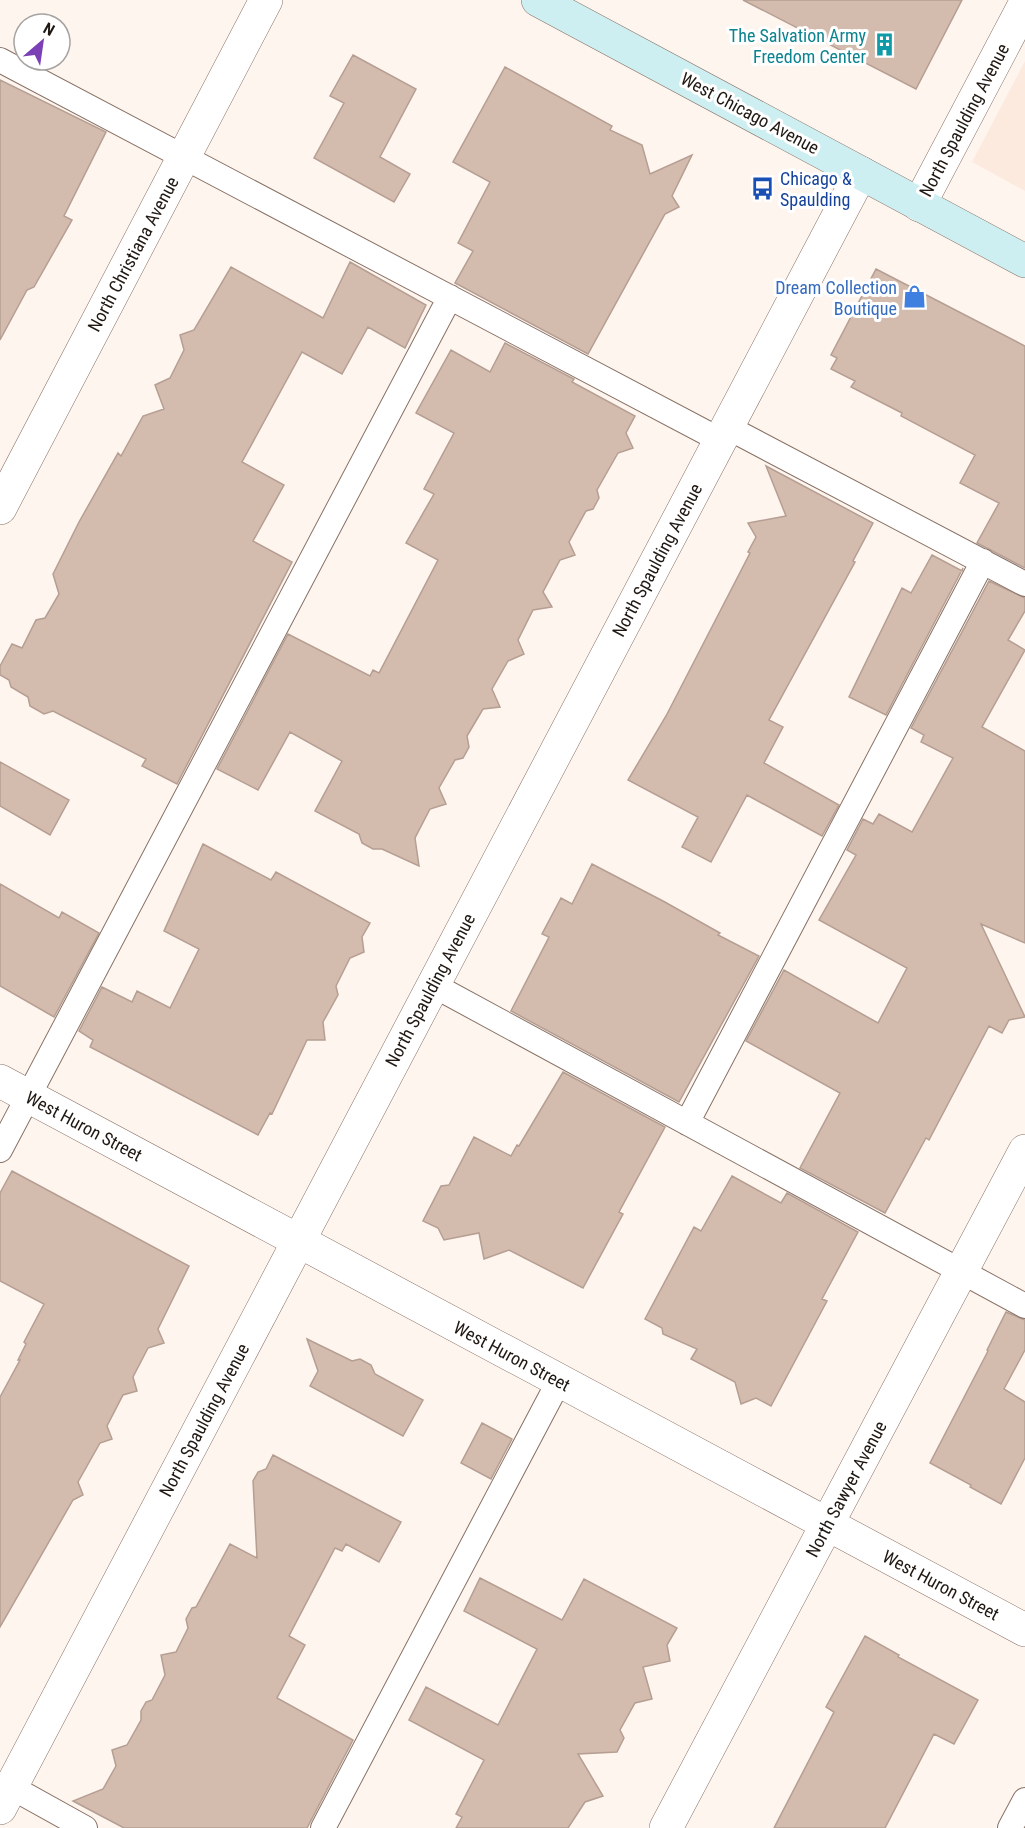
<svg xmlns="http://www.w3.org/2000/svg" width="1025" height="1828" font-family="'Roboto Condensed',sans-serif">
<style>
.built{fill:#fdeadf}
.building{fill:#d3bbae;stroke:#b59e92;stroke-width:1.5}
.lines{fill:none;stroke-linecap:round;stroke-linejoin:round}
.service-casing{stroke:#887266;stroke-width:26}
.minor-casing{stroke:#887266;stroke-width:34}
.secondary-casing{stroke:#887266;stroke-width:34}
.service{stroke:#fff;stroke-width:24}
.minor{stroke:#fff;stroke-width:33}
.secondary{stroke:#cdeff1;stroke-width:33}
.labels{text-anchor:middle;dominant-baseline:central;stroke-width:6;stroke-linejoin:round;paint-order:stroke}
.culture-label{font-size:18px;fill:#0d838f;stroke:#fff;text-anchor:end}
.street-label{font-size:18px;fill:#201813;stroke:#fff}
.transit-label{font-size:18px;fill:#164399;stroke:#fff;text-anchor:start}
.shop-label{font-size:18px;fill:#366cbe;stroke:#fff;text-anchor:end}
</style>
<rect width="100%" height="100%" fill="#fff5ef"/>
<path class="built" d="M 1025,61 L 1025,191 L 972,162 Z"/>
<path class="building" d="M 743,0 L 962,0 L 916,89 Z
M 353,55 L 416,89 L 380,157 L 410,174 L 394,202 L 314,158 L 344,103 L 330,96 Z
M 505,67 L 612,126 L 610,130 L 642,145 L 650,174 L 692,155 L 672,196 L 679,207 L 665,214 L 588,354 L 455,283 L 473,251 L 458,243 L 490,182 L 453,162 Z
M 0,80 L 106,132 L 64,216 L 72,220 L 34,287 L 27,290 L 0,340 Z
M 350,262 L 426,305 L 405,348 L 368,327 L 342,374 L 302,352 L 242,462 L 284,485 L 253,541 L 292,562 L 177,784 L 142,766 L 146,759 L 53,711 L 44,714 L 30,706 L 28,697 L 11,687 L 9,680 L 0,675 L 0,666 L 12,644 L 22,648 L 36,620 L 45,618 L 59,594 L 53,574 L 79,522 L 118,453 L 121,456 L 143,416 L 164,409 L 155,385 L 170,378 L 184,350 L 180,335 L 194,330 L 231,267 L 323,318 Z
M 876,269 L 1025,346 L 1025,568 L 977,543 L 999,503 L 960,483 L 975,455 L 901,416 L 902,413 L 851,387 L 855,381 L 831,369 L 837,358 L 831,355 Z
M 505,343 L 574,379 L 572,382 L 635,416 L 626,433 L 633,448 L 618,453 L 597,490 L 599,498 L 593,509 L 586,511 L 569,542 L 575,555 L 560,560 L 543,592 L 552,607 L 533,610 L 518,640 L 524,654 L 508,661 L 492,689 L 500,707 L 483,709 L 467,736 L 469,747 L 463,758 L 455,760 L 439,788 L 446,804 L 430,809 L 415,838 L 419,866 L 382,849 L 373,849 L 362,843 L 359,834 L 315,811 L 342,761 L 290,732 L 258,790 L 217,769 L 288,634 L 370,676 L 373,670 L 379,673 L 438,560 L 406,543 L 434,494 L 424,489 L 454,433 L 416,413 L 451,350 L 490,372 Z
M 766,466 L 873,523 L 853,561 L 855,562 L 769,720 L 783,727 L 764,763 L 839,805 L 822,836 L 747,795 L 711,862 L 682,847 L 698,817 L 628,780 L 666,716 L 750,553 L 748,552 L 756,537 L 748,523 L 786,516 Z
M 932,555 L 962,571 L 963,568 L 886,715 L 849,697 L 902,588 L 911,593 Z
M 989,581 L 1025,598 L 1025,611 L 1008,640 L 1025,650 L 982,727 L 1025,751 L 1025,943 L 981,924 L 1025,1017 L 1009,1020 L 1002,1033 L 989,1026 L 929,1140 L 926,1138 L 885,1213 L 800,1168 L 840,1093 L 746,1041 L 784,970 L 878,1023 L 907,968 L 819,920 L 856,855 L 847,850 L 863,819 L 873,824 L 879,814 L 912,832 L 953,758 L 921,742 L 924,735 L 911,728 Z
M 0,762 L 69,800 L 50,835 L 0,806 Z
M 203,844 L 271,880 L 276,872 L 370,923 L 362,937 L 364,952 L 350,958 L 336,986 L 338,995 L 323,1022 L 325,1040 L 307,1040 L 272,1114 L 270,1113 L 258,1135 L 90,1047 L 93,1040 L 79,1031 L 102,987 L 132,1002 L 137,991 L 170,1008 L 199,949 L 164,931 Z
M 592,864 L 663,901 L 720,933 L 718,935 L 759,956 L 679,1102 L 511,1011 L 549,937 L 542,934 L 561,898 L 572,904 Z
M 0,884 L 59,918 L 62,912 L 99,933 L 54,1017 L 0,986 Z
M 563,1072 L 665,1127 L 619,1212 L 623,1214 L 583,1288 L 509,1250 L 484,1259 L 479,1233 L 444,1240 L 438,1228 L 423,1221 L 441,1186 L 449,1185 L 474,1137 L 511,1156 L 517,1145 L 519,1146 Z
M 12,1171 L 189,1266 L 158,1329 L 164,1343 L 148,1348 L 133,1377 L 137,1391 L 123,1395 L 107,1426 L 112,1439 L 100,1443 L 78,1482 L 83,1495 L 73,1500 L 0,1627 L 0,1397 L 20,1360 L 18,1360 L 26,1344 L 24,1342 L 44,1304 L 0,1281 L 0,1193 Z
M 732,1176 L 781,1203 L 787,1193 L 858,1232 L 822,1299 L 827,1301 L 771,1406 L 756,1398 L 741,1404 L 735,1382 L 691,1359 L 697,1349 L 663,1334 L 662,1328 L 645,1319 L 694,1227 L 701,1231 Z
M 1006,1312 L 1025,1320 L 1025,1350 L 1004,1389 L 1025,1402 L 1025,1458 L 1001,1504 L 970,1487 L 971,1485 L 930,1463 L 988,1351 L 987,1350 Z
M 307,1339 L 352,1361 L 360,1359 L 371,1365 L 375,1374 L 423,1400 L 403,1436 L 310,1386 L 318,1371 Z
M 482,1423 L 512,1439 L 491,1479 L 461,1463 Z
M 273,1455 L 401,1522 L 379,1562 L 346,1544 L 342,1551 L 335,1548 L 289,1636 L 305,1645 L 277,1698 L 353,1740 L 307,1828 L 124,1828 L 73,1801 L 103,1789 L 116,1766 L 112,1750 L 127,1745 L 141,1720 L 141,1711 L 146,1702 L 152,1700 L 165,1675 L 161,1655 L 176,1652 L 188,1628 L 186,1619 L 192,1608 L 196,1607 L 230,1544 L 257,1558 L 253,1481 L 258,1472 L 266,1469 Z
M 480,1578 L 562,1620 L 584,1579 L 677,1628 L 667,1645 L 670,1661 L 643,1667 L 652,1699 L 635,1703 L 620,1730 L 624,1738 L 617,1752 L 578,1754 L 603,1796 L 585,1802 L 568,1828 L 456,1828 L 462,1817 L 456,1814 L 484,1760 L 409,1720 L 426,1687 L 498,1725 L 537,1649 L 464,1611 Z
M 865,1636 L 899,1655 L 898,1657 L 978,1700 L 954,1744 L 934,1734 L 885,1828 L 774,1828 L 834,1712 L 826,1707 Z"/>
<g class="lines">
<defs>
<path id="service" d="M 0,60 L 720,440
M 727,427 L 1025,584
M 433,985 L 1025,1306
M 687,1123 L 983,561
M 0,1150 L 450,297
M 11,1787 L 85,1828
M 323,1828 L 559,1381
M 1010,1828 L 1025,1800"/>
<path id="minor" d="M 919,205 L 1025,4
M 0,508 L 266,0
M 0,1081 L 1025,1630
M 0,1808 L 861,173
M 666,1828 L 1025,1151"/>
<path id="secondary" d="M 538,0 L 1025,261"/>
</defs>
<use href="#service" class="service-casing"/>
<use href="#minor" class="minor-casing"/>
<use href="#secondary" class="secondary-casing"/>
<use href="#service" class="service"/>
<use href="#minor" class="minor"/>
<use href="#secondary" class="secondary"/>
</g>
<defs>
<symbol id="building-bare" viewBox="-9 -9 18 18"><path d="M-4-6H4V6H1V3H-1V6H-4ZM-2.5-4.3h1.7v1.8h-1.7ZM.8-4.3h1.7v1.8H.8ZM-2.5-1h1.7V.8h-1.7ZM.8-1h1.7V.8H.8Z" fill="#0f9aa8" stroke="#fff" stroke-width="2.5" paint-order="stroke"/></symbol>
<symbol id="bus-bare" viewBox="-9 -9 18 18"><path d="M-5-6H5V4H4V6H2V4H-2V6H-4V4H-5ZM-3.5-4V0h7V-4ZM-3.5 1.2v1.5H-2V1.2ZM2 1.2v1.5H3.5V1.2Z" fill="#1a4fb4" stroke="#fff" stroke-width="2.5" paint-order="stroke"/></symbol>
<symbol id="shop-bare" viewBox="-9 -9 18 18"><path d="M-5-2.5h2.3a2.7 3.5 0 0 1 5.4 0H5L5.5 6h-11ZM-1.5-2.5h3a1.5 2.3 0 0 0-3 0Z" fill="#3f7fe0" stroke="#fff" stroke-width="2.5" paint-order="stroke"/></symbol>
</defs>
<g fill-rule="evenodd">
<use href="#building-bare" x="868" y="28" width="33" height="33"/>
<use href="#bus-bare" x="746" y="172" width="33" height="33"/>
<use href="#shop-bare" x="898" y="280" width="33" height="33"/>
</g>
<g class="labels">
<g class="culture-label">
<text x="866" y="35">The Salvation Army<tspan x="866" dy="21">Freedom Center</tspan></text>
</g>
<g class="street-label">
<text transform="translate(750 113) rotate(28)">West Chicago Avenue</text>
<text transform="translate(964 120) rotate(-62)">North Spaulding Avenue</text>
<text transform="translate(133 254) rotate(-62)">North Christiana Avenue</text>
<text transform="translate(657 560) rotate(-62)">North Spaulding Avenue</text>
<text transform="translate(430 990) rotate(-62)">North Spaulding Avenue</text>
<text transform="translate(84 1126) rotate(28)">West Huron Street</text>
<text transform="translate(512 1356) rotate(28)">West Huron Street</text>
<text transform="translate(204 1420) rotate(-62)">North Spaulding Avenue</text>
<text transform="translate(846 1489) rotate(-62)">North Sawyer Avenue</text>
<text transform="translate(941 1585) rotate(28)">West Huron Street</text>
</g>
<g class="transit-label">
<text x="780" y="178">Chicago &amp;<tspan x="780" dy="21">Spaulding</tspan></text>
</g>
<g class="shop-label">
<text x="897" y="287">Dream Collection<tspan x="897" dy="21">Boutique</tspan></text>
</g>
</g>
<g transform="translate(42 42) rotate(29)"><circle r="28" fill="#ffffff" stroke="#a6a3a1" stroke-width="1.5"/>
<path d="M0-4.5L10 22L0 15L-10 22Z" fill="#7b40b6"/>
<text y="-9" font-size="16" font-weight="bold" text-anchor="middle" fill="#201813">N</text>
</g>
</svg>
